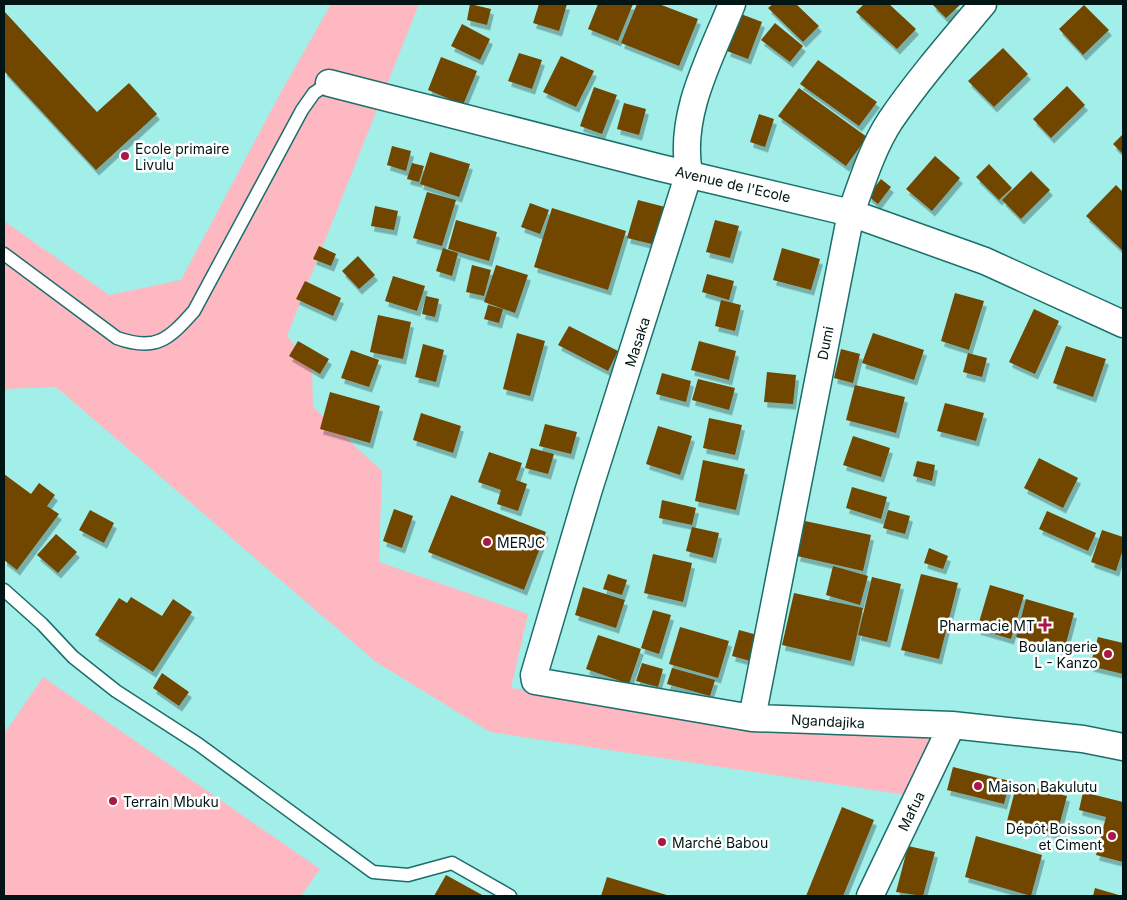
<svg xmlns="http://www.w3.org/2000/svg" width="1127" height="900" font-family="Inter,sans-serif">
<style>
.green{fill:#feb8c1}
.building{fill:#714603;filter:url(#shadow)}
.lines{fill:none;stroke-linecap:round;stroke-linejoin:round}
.service-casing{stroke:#1b6e6a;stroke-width:15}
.minor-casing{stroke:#1b6e6a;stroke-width:29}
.service{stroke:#fff;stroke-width:12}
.minor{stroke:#fff;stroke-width:26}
.poi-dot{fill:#ab1747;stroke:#fff;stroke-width:2}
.labels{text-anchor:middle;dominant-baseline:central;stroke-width:5;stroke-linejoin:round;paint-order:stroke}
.poi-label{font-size:14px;fill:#001514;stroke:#fff;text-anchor:start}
.street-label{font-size:14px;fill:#001514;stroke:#fff}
</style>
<defs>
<filter id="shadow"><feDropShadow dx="3" dy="5.5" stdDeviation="0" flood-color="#0004"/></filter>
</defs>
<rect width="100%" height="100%" fill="#a2efe9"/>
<path class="green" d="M 331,4 L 419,4 L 287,336 L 312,366 L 313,407 L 382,471 L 379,562 L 528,614 L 511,688 L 752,718 L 952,725 L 913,796 L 490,732 L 376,662 L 56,387 L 4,389 L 4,221 L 109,295 L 181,280 L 281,92 Z
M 43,677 L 320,869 L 301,896 L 4,896 L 4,734 Z"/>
<path class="building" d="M 470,4 L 491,9 L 487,25 L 467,20 Z
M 539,4 L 567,4 L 559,31 L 533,23 Z
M 598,4 L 633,4 L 618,41 L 588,29 Z
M 637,4 L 659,4 L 698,19 L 679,66 L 621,43 Z
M 773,4 L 796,4 L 819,26 L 803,42 L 768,8 Z
M 864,4 L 889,4 L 916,29 L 897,49 L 856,12 Z
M 932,4 L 961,4 L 946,18 Z
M 1084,5 L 1109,30 L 1083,55 L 1059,29 Z
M 4,11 L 97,112 L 129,83 L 157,114 L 96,170 L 4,71 Z
M 741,14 L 762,22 L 748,59 L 727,51 Z
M 775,23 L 803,46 L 790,62 L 761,40 Z
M 462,24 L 490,39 L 480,60 L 451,46 Z
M 1003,48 L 1028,74 L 994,107 L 968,81 Z
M 519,53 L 542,60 L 532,89 L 508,81 Z
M 561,56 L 594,71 L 576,107 L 543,92 Z
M 441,57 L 477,71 L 463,105 L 428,90 Z
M 818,60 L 877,102 L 859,126 L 800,84 Z
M 1067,86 L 1085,105 L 1051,138 L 1033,119 Z
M 594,87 L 617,95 L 602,134 L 580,126 Z
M 799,88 L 867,137 L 846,166 L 778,116 Z
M 624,103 L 646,109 L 639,135 L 617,129 Z
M 759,114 L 774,119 L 765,147 L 750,142 Z
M 1123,134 L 1123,154 L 1113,144 Z
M 392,146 L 411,151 L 406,171 L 387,165 Z
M 430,152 L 470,164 L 459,197 L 420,184 Z
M 935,156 L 960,178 L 932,211 L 906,189 Z
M 412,163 L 424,166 L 419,182 L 407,179 Z
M 989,164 L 1012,188 L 999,200 L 976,177 Z
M 1031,171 L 1050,190 L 1021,219 L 1002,200 Z
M 881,179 L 891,187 L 878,204 L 868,196 Z
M 1116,185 L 1123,192 L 1123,251 L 1086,216 Z
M 427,192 L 456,200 L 442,246 L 413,238 Z
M 638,200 L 669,208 L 660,246 L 627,238 Z
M 530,203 L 549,210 L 540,234 L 521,227 Z
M 375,206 L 398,211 L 394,230 L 371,226 Z
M 552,208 L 626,231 L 608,290 L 534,267 Z
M 456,220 L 497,232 L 489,261 L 448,249 Z
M 715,220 L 739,226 L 730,258 L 706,252 Z
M 319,246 L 336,254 L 331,266 L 313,259 Z
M 443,248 L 458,253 L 452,276 L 436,271 Z
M 782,248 L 820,259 L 811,290 L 773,280 Z
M 358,256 L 375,275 L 359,289 L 342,271 Z
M 472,265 L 491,270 L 484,296 L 466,292 Z
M 496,265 L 528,275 L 515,313 L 484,302 Z
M 707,274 L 734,281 L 729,300 L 702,292 Z
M 393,276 L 425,286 L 417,311 L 385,301 Z
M 305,281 L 341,298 L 333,316 L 296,299 Z
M 955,293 L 984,301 L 969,350 L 941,341 Z
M 426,296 L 439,299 L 435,317 L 422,314 Z
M 721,300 L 741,305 L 735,331 L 715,326 Z
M 488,305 L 503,309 L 499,323 L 484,319 Z
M 1034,309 L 1059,321 L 1035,374 L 1009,362 Z
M 378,315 L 411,322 L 403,359 L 370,352 Z
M 569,326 L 618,351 L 608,371 L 558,345 Z
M 517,333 L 545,341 L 530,396 L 503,389 Z
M 873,333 L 924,350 L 914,380 L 862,363 Z
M 298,341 L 329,359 L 320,374 L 289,356 Z
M 699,341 L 736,351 L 729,380 L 691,370 Z
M 423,344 L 444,350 L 436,382 L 415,377 Z
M 1066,346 L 1106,359 L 1093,397 L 1053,383 Z
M 841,349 L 860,354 L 853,383 L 834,378 Z
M 351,350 L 379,360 L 369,387 L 341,378 Z
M 968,353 L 987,358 L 982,377 L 963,372 Z
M 767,372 L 796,375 L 793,404 L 764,402 Z
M 662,373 L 691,381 L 686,402 L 656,394 Z
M 698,379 L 735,388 L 729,410 L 692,400 Z
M 855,385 L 905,397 L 896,433 L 846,420 Z
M 330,392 L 380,406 L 370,443 L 320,429 Z
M 945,403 L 984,413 L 976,441 L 937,431 Z
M 421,413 L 461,426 L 453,453 L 413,440 Z
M 709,418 L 742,425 L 735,455 L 703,448 Z
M 545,424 L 577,432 L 571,454 L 539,446 Z
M 658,426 L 692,436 L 680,475 L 646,464 Z
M 853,436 L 890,448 L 881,477 L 843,465 Z
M 531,448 L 554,454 L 548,474 L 525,468 Z
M 489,452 L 522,463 L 516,480 L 527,484 L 518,511 L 497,504 L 501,490 L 478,482 Z
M 1039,458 L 1078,478 L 1063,508 L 1024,488 Z
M 703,460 L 745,469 L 736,510 L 695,501 Z
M 917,461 L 935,465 L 932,481 L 913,476 Z
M 4,474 L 31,494 L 39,483 L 55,495 L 47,506 L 59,514 L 17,570 L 4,560 Z
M 852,487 L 887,497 L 881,519 L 846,508 Z
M 451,495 L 546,532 L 524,590 L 428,552 Z
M 662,500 L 696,508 L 692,525 L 659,518 Z
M 394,509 L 413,516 L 402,548 L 383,541 Z
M 90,510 L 114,523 L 104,543 L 79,530 Z
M 888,510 L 910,516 L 905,534 L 883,528 Z
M 1047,511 L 1096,533 L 1088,551 L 1039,529 Z
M 805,521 L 871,535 L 863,571 L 797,556 Z
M 692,527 L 719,533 L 713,558 L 686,551 Z
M 1102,530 L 1123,537 L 1123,549 L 1116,571 L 1091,562 Z
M 56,534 L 77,552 L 58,573 L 37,555 Z
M 929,548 L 948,556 L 943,569 L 924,563 Z
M 653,554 L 692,563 L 683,602 L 644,593 Z
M 833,566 L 868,576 L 860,605 L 826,595 Z
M 608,574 L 627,580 L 622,595 L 603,589 Z
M 921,574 L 958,583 L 939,659 L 901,650 Z
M 872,577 L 901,584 L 887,642 L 858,635 Z
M 990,585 L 1024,595 L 1011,639 L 977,629 Z
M 583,587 L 625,600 L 616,628 L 575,615 Z
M 794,593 L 863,608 L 851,661 L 782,645 Z
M 131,597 L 162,616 L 173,599 L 192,612 L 153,672 L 95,635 L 119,598 L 127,603 Z
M 1026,599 L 1074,613 L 1064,651 L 1016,637 Z
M 653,610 L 671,615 L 659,654 L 641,648 Z
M 680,627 L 729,641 L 718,678 L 669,664 Z
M 739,630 L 761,636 L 754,662 L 732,656 Z
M 598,635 L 641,649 L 629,684 L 586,669 Z
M 1098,637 L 1123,643 L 1123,674 L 1090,666 Z
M 642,663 L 663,669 L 658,687 L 636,681 Z
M 672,668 L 715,680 L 710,696 L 667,684 Z
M 162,673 L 189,692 L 179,706 L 153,688 Z
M 953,767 L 1010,781 L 1004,804 L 947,790 Z
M 1017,783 L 1067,796 L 1057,834 L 1007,821 Z
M 1083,792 L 1123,802 L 1123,862 L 1096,855 L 1106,817 L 1079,810 Z
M 842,807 L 874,820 L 843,896 L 806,896 Z
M 976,836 L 1042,855 L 1031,896 L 965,877 Z
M 908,846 L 935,852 L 923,896 L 896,892 Z
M 446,875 L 484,896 L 434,896 Z
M 607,877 L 670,896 L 601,896 Z
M 1095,888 L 1122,896 L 1093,896 Z"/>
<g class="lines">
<defs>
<path id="service" d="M 4,254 L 117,338 C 156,352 169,339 194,311 L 302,110 L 314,93 L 329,83
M 4,590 L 42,624 L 73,657 L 116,691 L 198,744 L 373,872 L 408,875 L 452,863 L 510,896"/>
<path id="minor" d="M 732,4 C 711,57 678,114 689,173 L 589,489 L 534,675 L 535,681 L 752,718 L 952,725 L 1083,739 L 1123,747
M 329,83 L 657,167 L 851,213 L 985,261 L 1123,324
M 752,718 L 851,213 C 862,182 872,149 890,121 C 918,80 951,42 983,4
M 870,896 L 952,725"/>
</defs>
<use href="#service" class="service-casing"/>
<use href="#minor" class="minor-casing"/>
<use href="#service" class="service"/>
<use href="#minor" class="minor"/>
</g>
<g class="poi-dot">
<circle cx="125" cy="156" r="5"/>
<circle cx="487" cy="542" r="5"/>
<path d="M1042.5 617.5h5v5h5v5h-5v5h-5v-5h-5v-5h5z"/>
<circle cx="1108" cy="654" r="5"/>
<circle cx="978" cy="786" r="5"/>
<circle cx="113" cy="801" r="5"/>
<circle cx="1112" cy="836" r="5"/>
<circle cx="662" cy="842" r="5"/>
</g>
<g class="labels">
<g class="poi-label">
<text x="135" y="148">Ecole primaire<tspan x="135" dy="16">Livulu</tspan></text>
<text x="497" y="542">MERJC</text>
<text x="1035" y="625" text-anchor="end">Pharmacie MT</text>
<text x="1098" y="646" text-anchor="end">Boulangerie<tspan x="1098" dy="16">L - Kanzo</tspan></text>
<text x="988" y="786">Maison Bakulutu</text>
<text x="123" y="801">Terrain Mbuku</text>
<text x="1102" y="828" text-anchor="end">Dépôt Boisson<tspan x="1102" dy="16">et Ciment</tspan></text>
<text x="672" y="842">Marché Babou</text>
</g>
<g class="street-label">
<text transform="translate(733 184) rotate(13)">Avenue de l'Ecole</text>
<text transform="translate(637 342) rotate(-72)">Masaka</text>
<text transform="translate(825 343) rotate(-79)">Dumi</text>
<text transform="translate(828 721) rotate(3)">Ngandajika</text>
<text transform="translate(911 811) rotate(-64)">Mafua</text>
</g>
</g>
<rect width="1127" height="900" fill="none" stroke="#001514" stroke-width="10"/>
</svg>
